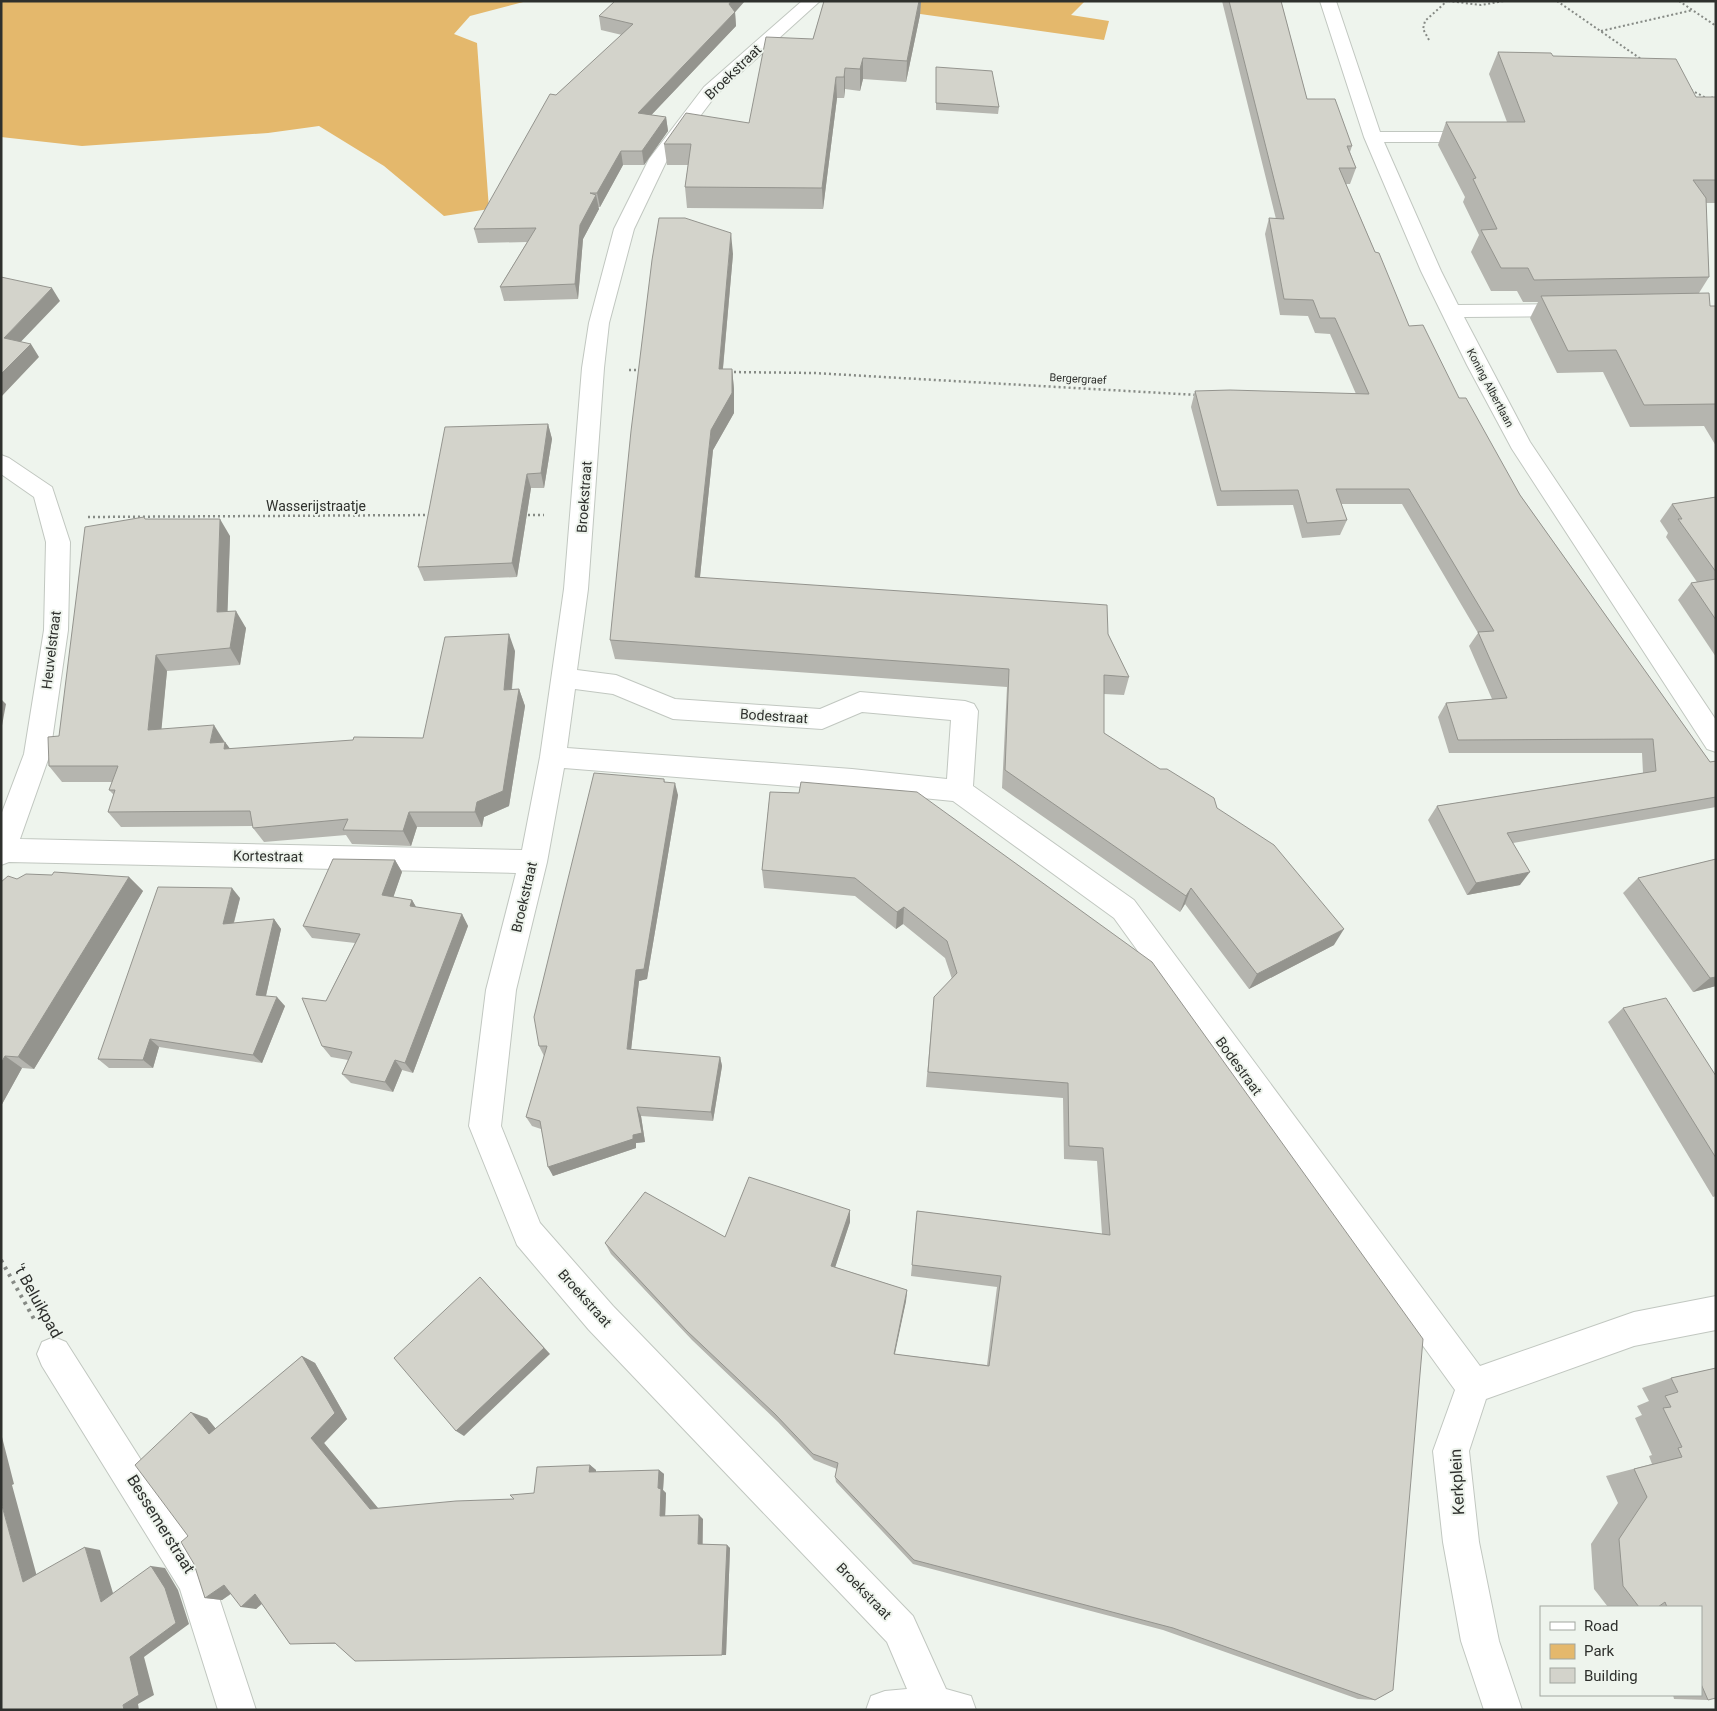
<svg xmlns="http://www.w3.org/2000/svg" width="1717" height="1711" font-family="Roboto,sans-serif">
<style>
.green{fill:#e4b86c}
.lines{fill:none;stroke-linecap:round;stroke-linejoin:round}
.minor-casing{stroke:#c1c7c0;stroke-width:2}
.path-far2{stroke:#868a85;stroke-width:2;stroke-dasharray:2 2.5;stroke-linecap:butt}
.path-far1{stroke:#868a85;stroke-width:2.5;stroke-dasharray:2 3;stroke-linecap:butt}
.path{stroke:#868a85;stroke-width:4;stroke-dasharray:3 5;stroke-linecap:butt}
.minor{fill:#fff;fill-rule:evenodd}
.wall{fill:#b5b5af}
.shaded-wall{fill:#94948e}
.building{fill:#d3d3cb;stroke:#94948e}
.labels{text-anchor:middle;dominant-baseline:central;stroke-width:4;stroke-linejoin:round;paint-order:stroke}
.far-street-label{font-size:11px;fill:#2e302d;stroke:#eef4ed}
.street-label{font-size:14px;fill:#2e302d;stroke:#eef4ed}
.near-street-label{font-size:16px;fill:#2e302d;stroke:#eef4ed}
</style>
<rect width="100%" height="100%" fill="#eef4ed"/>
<path class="green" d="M 1,1 L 527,1 L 470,16 L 454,34 L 477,43 L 489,209 L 444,216 L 384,166 L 319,126 L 268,133 L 82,146 L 1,137 Z
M 836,1 L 1085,1 L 1071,15 L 1109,21 L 1104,40 L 835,2 Z"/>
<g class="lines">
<defs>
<path id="minor" d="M 802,1 L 820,1 L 716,95 L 667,160 L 634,229 L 609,323 L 604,368 L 588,589 L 577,670 L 616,675 L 675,699 L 820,709 L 860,692 L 965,701 L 974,704 L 978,711 L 973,786 L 1134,900 L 1480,1366 L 1634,1312 L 1716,1296 L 1716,1330 L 1634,1346 L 1486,1399 L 1469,1451 L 1479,1542 L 1499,1641 L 1522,1710 L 1484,1710 L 1461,1641 L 1443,1542 L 1433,1451 L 1455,1390 L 1114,918 L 953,801 L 852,791 L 564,768 L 547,862 L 516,990 L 501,1126 L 540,1223 L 613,1306 L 913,1616 L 946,1689 L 971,1696 L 976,1710 L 866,1710 L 871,1696 L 885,1691 L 907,1689 L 887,1642 L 589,1330 L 517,1245 L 469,1126 L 486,990 L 516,873 L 9,862 L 1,865 L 1,815 L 24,754 L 44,630 L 46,542 L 34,497 L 1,474 L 1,455 L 9,458 L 52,487 L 70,542 L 68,630 L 50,754 L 20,839 L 522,850 L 540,757 L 564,589 L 582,368 L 589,323 L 614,229 L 649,159 L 704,87 ZM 575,689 L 613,694 L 673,719 L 822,729 L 862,712 L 951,720 L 947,779 L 852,769 L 567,748 Z
M 1320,1 L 1336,1 L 1380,132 L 1470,132 L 1476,133 L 1479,137 L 1476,141 L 1470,142 L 1384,142 L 1441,271 L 1458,305 L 1572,304 L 1579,305 L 1582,310 L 1579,315 L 1572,316 L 1464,317 L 1530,442 L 1716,720 L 1716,752 L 1707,749 L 1512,449 L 1467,365 L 1421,271 L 1364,137 Z
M 54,1337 L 66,1342 L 209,1567 L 256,1710 L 218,1710 L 180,1589 L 42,1366 L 37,1354 L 42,1342 Z"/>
</defs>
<use href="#minor" class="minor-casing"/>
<path class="path-far2" d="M 1448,1 L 1481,5 L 1504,1
M 1557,1 L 1641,59
M 1679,1 L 1716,26
M 1601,31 L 1693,10
M 1429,40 L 1423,29 L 1425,21 L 1447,1
M 1691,90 L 1708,99 L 1716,96"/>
<path class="path-far1" d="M 629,370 L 643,370
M 729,372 L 814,373 L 1197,395
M 523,515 L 544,515
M 88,517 L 432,515"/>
<path class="path" d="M 1,1260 L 34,1319"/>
<use href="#minor" class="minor"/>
</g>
<path class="wall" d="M 824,1 L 921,1 L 920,15 L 906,82 L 863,79 L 860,91 L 845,89 L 844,98 L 837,98 L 823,209 L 687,208 L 685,187 L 688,165 L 667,165 L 664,144 L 749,123 L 813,39 Z
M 1222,1 L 1281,1 L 1307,99 L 1352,146 L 1350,152 L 1356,168 L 1350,184 L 1346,184 L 1375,252 L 1409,326 L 1459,398 L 1520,495 L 1710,762 L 1716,761 L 1716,807 L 1513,843 L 1520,885 L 1467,895 L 1428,820 L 1437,806 L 1643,773 L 1642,753 L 1449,753 L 1438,717 L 1446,703 L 1492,699 L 1469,646 L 1478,633 L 1402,504 L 1341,504 L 1347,520 L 1340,535 L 1302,538 L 1293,505 L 1217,506 L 1191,407 L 1195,391 L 1356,394 L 1330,334 L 1315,333 L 1308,316 L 1280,315 L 1265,234 L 1269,218 L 1276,219 Z
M 735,12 L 736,26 L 651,115 L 666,117 L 668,131 L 644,165 L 623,165 L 600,207 L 598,207 L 599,209 L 583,239 L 578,299 L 504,301 L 500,287 L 527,242 L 478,243 L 474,229 L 556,95 L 622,35 L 601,30 L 599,16 Z
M 1498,52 L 1553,56 L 1696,97 L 1716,97 L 1716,203 L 1706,203 L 1709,277 L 1699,293 L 1710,306 L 1716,306 L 1716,446 L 1704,426 L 1630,427 L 1603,372 L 1557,373 L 1530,318 L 1538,302 L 1523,302 L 1517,291 L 1491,291 L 1471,252 L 1479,235 L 1463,202 L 1465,197 L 1438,145 L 1446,122 L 1507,122 L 1489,74 Z
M 936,67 L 999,107 L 998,114 L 936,110 Z
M 733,254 L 723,369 L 732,369 L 734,389 L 734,413 L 713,450 L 700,577 L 1108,634 L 1129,677 L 1124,695 L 1104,694 L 1104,733 L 1217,808 L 1334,945 L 1249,989 L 1185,904 L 1180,912 L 1002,788 L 1007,687 L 615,659 L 610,640 Z
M 548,424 L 552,439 L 544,488 L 531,488 L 517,577 L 424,581 L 418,567 Z
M 1716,497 L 1716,657 L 1678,600 L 1691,583 L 1697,582 L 1666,537 L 1668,533 L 1660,521 L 1672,504 Z
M 144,517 L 145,519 L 230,536 L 227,612 L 246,628 L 240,665 L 167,671 L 161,729 L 224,741 L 224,742 L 225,742 L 230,749 L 423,738 L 515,651 L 512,690 L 519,689 L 525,706 L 509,806 L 484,817 L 482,827 L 417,827 L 411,846 L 352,844 L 346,835 L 264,842 L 253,828 L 253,826 L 121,827 L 108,812 L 114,795 L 109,790 L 112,782 L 62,782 L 49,766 L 59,736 Z
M 664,779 L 665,782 L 678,795 L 647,979 L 639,981 L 631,1050 L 720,1057 L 722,1066 L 713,1121 L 641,1116 L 645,1142 L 636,1143 L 636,1148 L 553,1176 L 541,1129 L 532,1126 L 526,1117 L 544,1056 L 539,1046 Z
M 770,792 L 1152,962 L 1375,1700 L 1358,1699 L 1163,1630 L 913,1564 L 836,1482 L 835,1477 L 837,1469 L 814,1460 L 778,1422 L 692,1340 L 611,1254 L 605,1243 L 725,1237 L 850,1210 L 850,1222 L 835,1267 L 907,1290 L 906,1301 L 894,1354 L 987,1365 L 997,1287 L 911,1276 L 917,1211 L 1102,1234 L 1097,1161 L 1064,1159 L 1063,1098 L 926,1087 L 934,997 L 952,979 L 945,958 L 903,924 L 896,929 L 855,896 L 764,888 L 762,870 Z
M 1716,859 L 1716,986 L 1693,992 L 1623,893 L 1638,878 Z
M 395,860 L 402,872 L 393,897 L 412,900 L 416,907 L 462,914 L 468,926 L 413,1073 L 402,1070 L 393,1092 L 351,1083 L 342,1074 L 348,1060 L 331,1057 L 322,1046 L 326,1001 L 355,943 L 312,938 L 303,926 Z
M 129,877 L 143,891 L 34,1069 L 22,1068 L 1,1106 L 17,879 Z
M 240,898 L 234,923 L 274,919 L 281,929 L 266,996 L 285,1006 L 262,1063 L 159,1047 L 153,1068 L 109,1068 L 98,1059 Z
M 1623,1008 L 1716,1076 L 1716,1196 L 1713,1197 L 1608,1022 Z
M 302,1356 L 315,1363 L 347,1419 L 324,1443 L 378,1508 L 514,1499 L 534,1493 L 590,1465 L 596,1470 L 596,1472 L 659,1470 L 664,1474 L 663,1490 L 666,1493 L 665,1516 L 703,1519 L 703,1544 L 727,1545 L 730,1548 L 726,1655 L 355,1661 L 336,1644 L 290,1644 L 262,1604 L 256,1609 L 231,1594 L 222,1600 L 205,1598 L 188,1536 L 207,1418 L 216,1429 Z
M 1716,1368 L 1708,1700 L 1674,1699 L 1673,1695 L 1701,1695 L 1701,1607 L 1608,1607 L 1594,1589 L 1591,1544 L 1618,1503 L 1606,1476 L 1652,1464 L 1649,1456 L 1652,1455 L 1635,1418 L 1642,1415 L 1637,1406 L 1649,1401 L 1642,1388 L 1671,1378 Z"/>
<path class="shaded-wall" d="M 731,1 L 745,1 L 730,18 L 729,4 Z
M 919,1 L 921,1 L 920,15 L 906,82 L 907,61 Z
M 735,12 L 736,26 L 640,127 L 638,113 Z
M 863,58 L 863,79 L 860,91 L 860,69 Z
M 845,68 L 845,89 L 844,98 L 844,77 Z
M 836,77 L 837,98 L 823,209 L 822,188 Z
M 666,117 L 668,131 L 644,165 L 642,151 Z
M 621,151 L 623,165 L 600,207 L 597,193 Z
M 596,195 L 599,209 L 583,239 L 578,299 L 575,284 L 580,225 Z
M 731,233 L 733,254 L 721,389 L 719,369 Z
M 52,288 L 60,301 L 12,351 L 4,338 Z
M 31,344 L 39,357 L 1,397 L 1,374 Z
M 732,369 L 734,389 L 734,413 L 713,450 L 698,596 L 695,577 L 711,430 Z
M 548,424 L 552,439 L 544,488 L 541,473 Z
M 527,474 L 531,488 L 517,577 L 512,563 Z
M 220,519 L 230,536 L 227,629 L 217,612 Z
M 236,611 L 246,628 L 240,665 L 230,648 Z
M 509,634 L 515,651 L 510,706 L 504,690 Z
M 156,655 L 167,671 L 160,745 L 148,730 Z
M 519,689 L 525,706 L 509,806 L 484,817 L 482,827 L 475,812 L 477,802 Z
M 1,699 L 6,704 L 1,731 Z
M 214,725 L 224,741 L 221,758 L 210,743 Z
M 225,742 L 236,757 L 224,749 Z
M 675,783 L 678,795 L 647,979 L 639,981 L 630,1059 L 627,1049 L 636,970 Z
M 409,812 L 417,827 L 411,846 L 403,831 Z
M 395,860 L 402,872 L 390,907 L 382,895 Z
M 1530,872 L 1520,885 L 1467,895 L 1476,883 Z
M 129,877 L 143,891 L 34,1069 L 18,1057 Z
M 232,888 L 240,898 L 231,933 L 223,924 Z
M 1191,888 L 1185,904 L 1180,912 L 1186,896 Z
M 412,900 L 419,912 L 410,906 Z
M 904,907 L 903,924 L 896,929 L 897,912 Z
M 462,914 L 468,926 L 413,1073 L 405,1063 Z
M 274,919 L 281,929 L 264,1004 L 256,995 Z
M 1344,929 L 1334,945 L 1249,989 L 1257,974 Z
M 1716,977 L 1716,986 L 1693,992 L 1710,978 Z
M 277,997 L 285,1006 L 262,1063 L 253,1055 Z
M 150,1039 L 159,1047 L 153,1068 L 143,1060 Z
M 5,1056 L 22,1068 L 1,1106 L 1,1063 Z
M 720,1057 L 722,1066 L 713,1121 L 711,1112 Z
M 395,1060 L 402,1070 L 393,1092 L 385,1082 Z
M 637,1107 L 641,1116 L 645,1142 L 636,1143 L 636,1148 L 553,1176 L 548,1167 L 633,1135 Z
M 850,1210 L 850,1222 L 832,1277 L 831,1266 Z
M 480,1277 L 550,1354 L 464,1436 L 456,1431 Z
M 907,1290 L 906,1301 L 893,1363 L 894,1354 Z
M 302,1356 L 315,1363 L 347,1419 L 324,1443 L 382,1513 L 370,1509 L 311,1438 Z
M 191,1412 L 207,1418 L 225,1440 L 209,1434 Z
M 1,1436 L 2,1437 L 14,1484 L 12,1485 L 39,1584 L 23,1582 L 1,1502 Z
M 590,1465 L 596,1470 L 596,1477 L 589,1472 Z
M 659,1470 L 664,1474 L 663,1490 L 666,1493 L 665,1519 L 660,1516 L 658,1488 Z
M 699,1515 L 703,1519 L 702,1547 L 698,1544 Z
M 727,1545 L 730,1548 L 726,1655 L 722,1655 Z
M 85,1547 L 100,1550 L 116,1603 L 101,1602 Z
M 151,1566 L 165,1568 L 178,1590 L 189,1624 L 144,1657 L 154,1695 L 138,1704 L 139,1710 L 124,1710 L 123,1705 L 130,1657 Z
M 224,1585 L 240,1587 L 222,1600 L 205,1598 Z
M 255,1594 L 270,1596 L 256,1609 L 241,1607 Z"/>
<path class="building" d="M 615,1 L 731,1 L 729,4 L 735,12 L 638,113 L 666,117 L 642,151 L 621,151 L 597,193 L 590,193 L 596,195 L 580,225 L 575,284 L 500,287 L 536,228 L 474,229 L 550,94 L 556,95 L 633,24 L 599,16 Z
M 824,1 L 919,1 L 907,61 L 863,58 L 860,69 L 845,68 L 844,77 L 836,77 L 822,188 L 685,187 L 691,144 L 664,144 L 686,113 L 749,123 L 766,37 L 813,39 Z
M 1229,1 L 1281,1 L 1307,99 L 1335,99 L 1352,146 L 1347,146 L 1356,168 L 1339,168 L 1375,252 L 1379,253 L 1409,326 L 1423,325 L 1459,398 L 1466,398 L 1520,495 L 1710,762 L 1716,761 L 1716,797 L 1507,833 L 1530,872 L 1476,883 L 1437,806 L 1656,771 L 1653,739 L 1458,740 L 1446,703 L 1507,698 L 1478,632 L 1494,631 L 1409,489 L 1336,489 L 1347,520 L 1307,523 L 1298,490 L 1221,491 L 1195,391 L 1230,390 L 1369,394 L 1335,318 L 1320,318 L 1313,300 L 1284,299 L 1269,218 L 1284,219 Z
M 1498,52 L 1551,53 L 1553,56 L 1676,59 L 1696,97 L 1716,97 L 1716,180 L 1693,180 L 1706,198 L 1709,277 L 1534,280 L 1528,268 L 1501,268 L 1481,230 L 1497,229 L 1473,179 L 1476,178 L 1446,122 L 1525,122 Z
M 936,67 L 992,71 L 999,107 L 936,103 Z
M 659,218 L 685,218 L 731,233 L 719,369 L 732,369 L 732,393 L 711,430 L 695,577 L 1107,605 L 1108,634 L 1129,677 L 1104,675 L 1104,733 L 1160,769 L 1167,769 L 1214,798 L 1217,808 L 1274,845 L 1344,929 L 1257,974 L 1191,888 L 1186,896 L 1005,770 L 1009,669 L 610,640 L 631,431 L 652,260 Z
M 1,277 L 52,288 L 4,338 L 31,344 L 1,374 Z
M 1709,293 L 1710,306 L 1716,306 L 1716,404 L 1644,405 L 1616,350 L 1568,351 L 1541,296 Z
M 548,424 L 541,473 L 527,474 L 512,563 L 418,567 L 445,427 Z
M 1716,497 L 1716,572 L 1678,519 L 1682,519 L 1672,504 Z
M 144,517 L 145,519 L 220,519 L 217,612 L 236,611 L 230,648 L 156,655 L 148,730 L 214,725 L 210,743 L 225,742 L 224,749 L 353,740 L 354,737 L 423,738 L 445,637 L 509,634 L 504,690 L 519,689 L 503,791 L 477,802 L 475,812 L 409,812 L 403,831 L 343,830 L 348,819 L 253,828 L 250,811 L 108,812 L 115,790 L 109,790 L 118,766 L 49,766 L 48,737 L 59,736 L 85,527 Z
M 1716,579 L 1716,620 L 1691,583 Z
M 594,773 L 664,779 L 664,782 L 675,783 L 644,969 L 636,970 L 627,1049 L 720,1057 L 711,1112 L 637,1107 L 642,1133 L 633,1135 L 633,1139 L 548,1167 L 540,1121 L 526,1117 L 547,1046 L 539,1046 L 534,1017 Z
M 801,782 L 917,792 L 1152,962 L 1423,1339 L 1393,1690 L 1375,1700 L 1173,1628 L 914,1560 L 835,1477 L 838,1463 L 813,1454 L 775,1414 L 687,1331 L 605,1243 L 645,1192 L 725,1237 L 749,1177 L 850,1210 L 831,1266 L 907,1290 L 894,1354 L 989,1366 L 1001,1276 L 912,1265 L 917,1211 L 1110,1235 L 1103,1148 L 1069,1146 L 1068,1083 L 928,1072 L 934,997 L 957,973 L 947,941 L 904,907 L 897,912 L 855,878 L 762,870 L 770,792 L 799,793 Z
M 333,859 L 395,860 L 382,895 L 412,900 L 410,906 L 462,914 L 405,1063 L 395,1060 L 385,1082 L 342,1074 L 352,1052 L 322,1046 L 302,998 L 326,1001 L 360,934 L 303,926 Z
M 1716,859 L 1716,977 L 1710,978 L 1638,878 Z
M 54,872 L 129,877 L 18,1057 L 5,1056 L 1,1063 L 1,882 L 8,876 L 17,879 L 26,874 L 52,875 Z
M 158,887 L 232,888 L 223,924 L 274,919 L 256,995 L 277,997 L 253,1055 L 150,1039 L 143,1060 L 98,1059 Z
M 1666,998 L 1716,1076 L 1716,1158 L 1623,1008 Z
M 480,1277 L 544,1348 L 456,1431 L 394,1358 Z
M 302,1356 L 335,1413 L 311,1438 L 370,1509 L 456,1501 L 514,1499 L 510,1495 L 534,1493 L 537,1467 L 590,1465 L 589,1472 L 659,1470 L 658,1488 L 661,1489 L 660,1516 L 699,1515 L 698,1544 L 727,1545 L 722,1655 L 355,1661 L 335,1643 L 290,1644 L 255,1594 L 241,1607 L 224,1585 L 205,1598 L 194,1564 L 181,1542 L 188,1536 L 135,1465 L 191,1412 L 209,1434 Z
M 1716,1368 L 1716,1698 L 1708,1700 L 1701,1684 L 1701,1607 L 1667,1607 L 1665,1602 L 1658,1607 L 1639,1607 L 1623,1586 L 1619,1539 L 1647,1497 L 1634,1469 L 1682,1457 L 1678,1448 L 1682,1447 L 1663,1408 L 1671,1407 L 1665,1396 L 1678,1392 L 1671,1378 Z
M 1,1502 L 23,1582 L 85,1547 L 101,1602 L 151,1566 L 165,1588 L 176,1623 L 130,1657 L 139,1695 L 123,1705 L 124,1710 L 1,1710 Z"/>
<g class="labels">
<g class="far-street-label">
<text transform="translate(1078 379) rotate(3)">Bergergraef</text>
<text transform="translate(1490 388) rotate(62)">Koning Albertlaan</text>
</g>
<g class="street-label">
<text transform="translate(733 72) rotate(-44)">Broekstraat</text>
<text transform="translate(584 497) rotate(-86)">Broekstraat</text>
<text x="316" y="506">Wasserijstraatje</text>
<text transform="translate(51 650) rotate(-83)">Heuvelstraat</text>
<text transform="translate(774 716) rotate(4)">Bodestraat</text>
<text transform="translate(268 856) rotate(1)">Kortestraat</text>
<text transform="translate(524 897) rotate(-77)">Broekstraat</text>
<text transform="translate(1239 1066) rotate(54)">Bodestraat</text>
<text transform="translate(585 1298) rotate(48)">Broekstraat</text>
<text transform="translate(864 1591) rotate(46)">Broekstraat</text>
</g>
<g class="near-street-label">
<text transform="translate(38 1301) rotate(61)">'t Beluikpad</text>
<text transform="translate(1457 1482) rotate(-93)">Kerkplein</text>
<text transform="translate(161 1524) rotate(58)">Bessemerstraat</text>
</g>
</g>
<rect width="1717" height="1711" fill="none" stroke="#2e302d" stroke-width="5"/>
<rect x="1540" y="1606" width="162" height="90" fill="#eef4ed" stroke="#a1a6a0"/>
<rect x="1550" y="1622" width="25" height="8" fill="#ffffff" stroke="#a1a6a0"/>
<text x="1584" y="1631" font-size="15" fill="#2e302d">Road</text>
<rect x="1550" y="1644" width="25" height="15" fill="#e4b86c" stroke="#a1a6a0"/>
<text x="1584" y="1656" font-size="15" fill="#2e302d">Park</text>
<rect x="1550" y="1668" width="25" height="15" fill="#d3d3cb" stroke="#a1a6a0"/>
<text x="1584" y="1681" font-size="15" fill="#2e302d">Building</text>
</svg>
